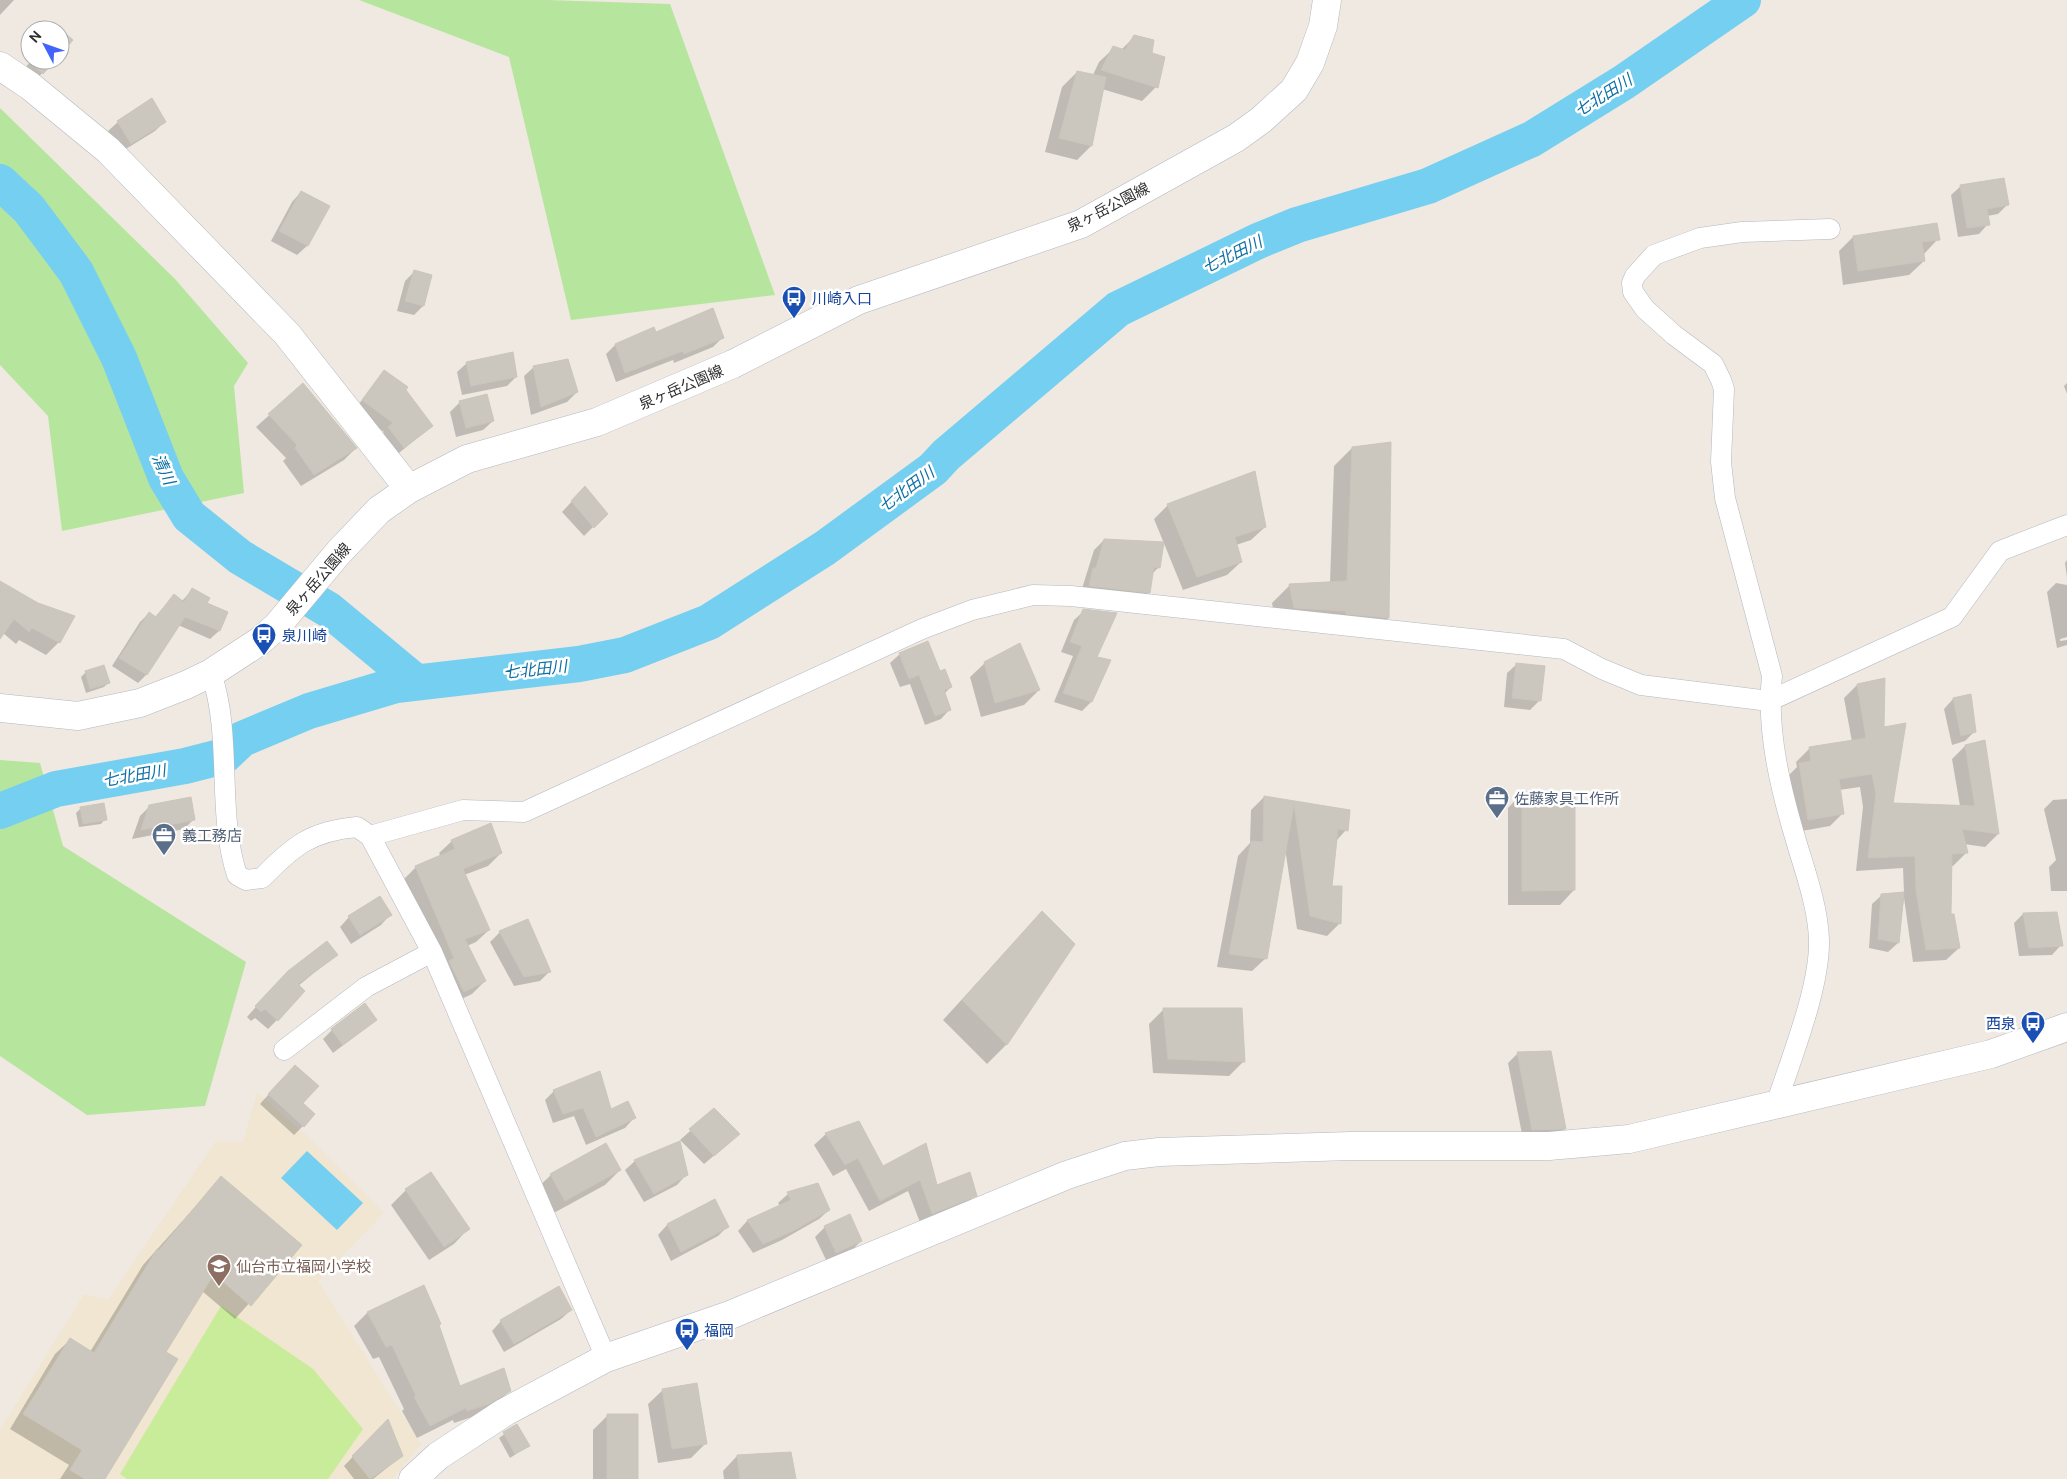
<svg xmlns="http://www.w3.org/2000/svg" width="2067" height="1479" font-family="Ubuntu,'Noto Sans JP',sans-serif">
<style>
.education{fill:#f0e6d1}
.green{fill:#b6e59e}
.pitch{fill:#c9ec9a}
.water{fill:#75cff0}
.shadow{fill:#0003}
.lines{fill:none;stroke-linecap:round;stroke-linejoin:round}
.river{stroke:#75cff0;stroke-width:36}
.building{fill:#cbc7bf;stroke:#cbc5ba}
.street-casing{stroke:#b4b7c1;stroke-width:21}
.secondary-casing{stroke:#b4b7c1;stroke-width:29}
.street{stroke:#fff;stroke-width:20}
.secondary{stroke:#fff;stroke-width:28}
.labels{text-anchor:middle;dominant-baseline:central;stroke-width:5;stroke-linejoin:round;paint-order:stroke}
.street-label{font-size:15px;fill:#2e2e2e;stroke:#fff}
.transit-label{font-size:15px;fill:#164399;stroke:#fff;text-anchor:start}
.service-label{font-size:15px;fill:#4e5e75;stroke:#fff;text-anchor:start}
.education-label{font-size:15px;fill:#785e54;stroke:#fff;text-anchor:start}
.water-label{font-size:16px;font-style:italic;fill:#0d6fa3;stroke:#fff}
</style>
<rect width="100%" height="100%" fill="#efe9e1"/>
<path class="education" d="M 257,1092 L 307,1136 L 384,1213 L 318,1281 L 421,1444 L 393,1479 L 0,1479 L 0,1430 L 84,1294 L 108,1300 L 216,1141 L 243,1142 Z"/>
<path class="green" d="M 359,0 L 547,0 L 670,4 L 775,295 L 571,320 L 509,57 Z
M 0,108 L 175,279 L 248,363 L 234,386 L 244,493 L 62,531 L 48,416 L 0,365 Z
M 0,760 L 40,763 L 63,846 L 246,962 L 205,1106 L 87,1115 L 0,1056 Z"/>
<path class="pitch" d="M 221,1306 L 313,1369 L 363,1429 L 328,1479 L 127,1479 L 120,1474 Z"/>
<path class="water" d="M 307,1151 L 363,1203 L 337,1230 L 281,1178 Z"/>
<path class="shadow" d="M 0,0 L 14,0 L 0,15 Z
M 53,25 L 59,30 L 48,30 Z
M 1134,37 L 1151,54 L 1156,87 L 1142,101 L 1102,89 L 1091,146 L 1077,160 L 1045,152 L 1062,87 L 1077,72 L 1093,75 L 1099,62 L 1114,48 L 1121,50 Z
M 32,60 L 54,60 L 33,83 L 21,72 Z
M 165,121 L 155,131 L 121,152 L 108,131 L 118,122 Z
M 1961,186 L 2007,205 L 1998,214 L 1987,216 L 1988,224 L 1979,234 L 1958,237 L 1951,195 Z
M 301,192 L 328,207 L 307,246 L 297,255 L 271,241 L 292,202 Z
M 1853,237 L 1938,239 L 1924,254 L 1924,261 L 1909,275 L 1843,285 L 1839,251 Z
M 414,272 L 423,306 L 414,315 L 397,311 L 405,281 Z
M 655,334 L 722,338 L 713,347 L 674,363 L 673,360 L 616,382 L 606,354 L 615,345 Z
M 467,363 L 516,377 L 507,386 L 462,395 L 457,372 Z
M 534,367 L 577,392 L 567,402 L 531,415 L 524,376 Z
M 385,371 L 404,390 L 432,426 L 394,457 L 379,437 L 384,432 L 354,410 Z
M 2067,383 L 2067,394 L 2064,386 Z
M 303,385 L 356,448 L 344,460 L 301,486 L 283,461 L 286,458 L 256,427 Z
M 460,402 L 493,421 L 483,430 L 456,437 L 450,412 Z
M 1352,448 L 1388,618 L 1370,636 L 1276,626 L 1272,603 L 1290,585 L 1330,583 L 1334,466 Z
M 1254,472 L 1265,527 L 1251,540 L 1236,545 L 1241,562 L 1227,575 L 1183,590 L 1154,519 L 1167,506 Z
M 576,497 L 593,527 L 584,536 L 562,512 Z
M 1104,540 L 1159,567 L 1152,574 L 1149,592 L 1140,602 L 1080,595 L 1094,550 Z
M 2067,560 L 2067,578 L 2065,563 Z
M 0,582 L 59,642 L 46,655 L 19,640 L 16,644 L 3,633 L 0,637 Z
M 2056,583 L 2067,585 L 2067,637 L 2060,639 L 2060,641 L 2067,640 L 2067,645 L 2057,648 L 2047,592 Z
M 192,590 L 205,604 L 226,613 L 219,631 L 210,639 L 178,625 L 146,675 L 138,683 L 112,666 L 140,622 L 149,613 L 155,617 L 174,596 L 182,601 Z
M 1084,611 L 1096,658 L 1091,702 L 1082,711 L 1054,702 L 1073,656 L 1061,652 L 1074,620 Z
M 900,654 L 939,672 L 951,687 L 944,694 L 950,709 L 941,719 L 925,725 L 910,684 L 900,687 L 890,663 Z
M 985,663 L 1039,690 L 1024,705 L 981,717 L 970,677 Z
M 1517,664 L 1539,701 L 1530,710 L 1504,707 L 1507,673 Z
M 103,667 L 108,683 L 104,687 L 86,693 L 81,677 L 85,673 Z
M 1857,685 L 1883,728 L 1892,804 L 1960,806 L 1952,759 L 1965,746 L 1984,741 L 1998,834 L 1985,847 L 1964,844 L 1966,853 L 1953,866 L 1950,866 L 1949,915 L 1959,948 L 1946,960 L 1913,962 L 1904,898 L 1898,943 L 1888,952 L 1869,948 L 1872,904 L 1882,895 L 1904,893 L 1903,868 L 1856,871 L 1863,807 L 1860,787 L 1839,790 L 1843,813 L 1830,826 L 1796,832 L 1787,777 L 1797,767 L 1796,762 L 1809,749 L 1852,742 L 1844,698 Z
M 1970,695 L 1975,731 L 1965,741 L 1952,745 L 1944,709 L 1953,699 Z
M 1522,793 L 1574,890 L 1560,905 L 1508,905 L 1508,808 Z
M 1264,797 L 1349,811 L 1346,830 L 1336,841 L 1330,887 L 1340,923 L 1327,936 L 1297,929 L 1285,848 L 1266,958 L 1252,971 L 1217,967 L 1238,856 L 1250,843 L 1251,810 Z
M 2067,799 L 2067,891 L 2051,891 L 2049,867 L 2056,860 L 2044,809 L 2053,800 Z
M 150,806 L 194,819 L 184,829 L 132,839 L 140,816 Z
M 81,808 L 105,819 L 101,824 L 79,827 L 76,813 Z
M 452,841 L 501,853 L 488,866 L 464,875 L 489,930 L 476,942 L 467,946 L 485,981 L 472,994 L 451,1004 L 403,880 L 416,867 L 441,857 L 439,853 Z
M 1042,912 L 1073,944 L 1006,1045 L 987,1064 L 943,1020 Z
M 2023,914 L 2061,945 L 2052,955 L 2019,956 L 2014,923 Z
M 390,915 L 381,925 L 351,944 L 340,927 L 349,917 Z
M 500,932 L 549,972 L 540,981 L 514,986 L 490,942 Z
M 336,955 L 298,986 L 277,1020 L 268,1029 L 255,1018 L 251,1021 L 247,1017 L 278,982 Z
M 1164,1009 L 1244,1061 L 1229,1076 L 1153,1073 L 1149,1024 Z
M 376,1020 L 333,1053 L 323,1039 L 332,1030 Z
M 1518,1053 L 1565,1128 L 1555,1138 L 1523,1139 L 1508,1063 Z
M 285,1076 L 301,1103 L 303,1126 L 294,1135 L 260,1104 Z
M 554,1091 L 634,1118 L 625,1128 L 586,1145 L 574,1116 L 553,1123 L 545,1100 Z
M 714,1110 L 729,1143 L 704,1164 L 680,1140 Z
M 826,1134 L 882,1167 L 925,1145 L 937,1187 L 975,1195 L 964,1207 L 921,1225 L 908,1191 L 869,1211 L 846,1169 L 833,1176 L 814,1145 Z
M 635,1161 L 686,1175 L 677,1185 L 644,1202 L 625,1170 Z
M 620,1170 L 605,1185 L 550,1215 L 536,1189 L 551,1175 Z
M 221,1178 L 301,1245 L 235,1319 L 202,1291 L 165,1353 L 104,1479 L 60,1479 L 69,1465 L 10,1429 L 55,1354 L 70,1340 L 90,1352 L 143,1265 Z
M 818,1185 L 829,1210 L 819,1219 L 782,1240 L 753,1253 L 738,1231 L 747,1221 L 780,1206 L 778,1203 L 788,1194 Z
M 406,1190 L 468,1229 L 454,1244 L 429,1260 L 391,1205 Z
M 714,1201 L 728,1226 L 718,1236 L 671,1261 L 658,1235 L 667,1225 Z
M 825,1227 L 861,1241 L 851,1251 L 827,1262 L 815,1237 Z
M 423,1286 L 459,1387 L 509,1391 L 496,1404 L 475,1416 L 454,1423 L 453,1420 L 417,1438 L 402,1411 L 404,1409 L 379,1357 L 373,1359 L 354,1326 L 367,1313 Z
M 571,1310 L 561,1319 L 504,1352 L 492,1331 L 501,1321 Z
M 663,1390 L 705,1444 L 691,1458 L 658,1463 L 648,1404 Z
M 608,1415 L 637,1479 L 593,1479 L 593,1430 Z
M 387,1421 L 402,1456 L 373,1479 L 354,1479 L 344,1466 Z
M 517,1425 L 528,1446 L 510,1458 L 499,1438 Z
M 737,1456 L 795,1479 L 724,1479 L 723,1471 Z"/>
<g class="lines">
<path class="river" d="M 0,182 L 29,209 L 76,272 L 119,358 L 166,478 L 189,516 L 240,557 L 329,610 L 416,682
M 0,811 L 56,789 L 185,766 L 224,756 L 242,739 L 309,711 L 396,685 L 579,664 L 625,655 L 709,622 L 825,548 L 933,469 L 946,455 L 1118,309 L 1258,241 L 1297,225 L 1428,186 L 1532,139 L 1624,82 L 1743,0"/>
</g>
<path class="building" d="M 59,28 L 73,40 L 60,55 L 60,30 L 57,30 Z
M 1134,35 L 1154,40 L 1152,53 L 1165,57 L 1158,88 L 1101,70 L 1113,46 L 1125,50 Z
M 31,60 L 55,60 L 43,74 L 29,62 Z
M 1077,71 L 1106,77 L 1092,146 L 1059,138 Z
M 152,98 L 166,122 L 131,144 L 117,121 Z
M 2004,178 L 2009,205 L 1987,209 L 1990,225 L 1967,228 L 1960,185 Z
M 301,191 L 330,206 L 308,246 L 279,231 Z
M 1937,223 L 1940,240 L 1922,242 L 1925,261 L 1858,271 L 1853,236 Z
M 414,270 L 432,275 L 424,306 L 405,301 Z
M 713,308 L 724,338 L 684,354 L 683,351 L 625,373 L 615,344 L 654,327 L 656,332 Z
M 513,352 L 517,377 L 471,386 L 466,362 Z
M 568,359 L 578,392 L 541,407 L 533,366 Z
M 384,370 L 408,387 L 406,390 L 433,426 L 404,448 L 388,427 L 393,423 L 362,400 Z
M 303,383 L 357,448 L 314,475 L 295,448 L 297,445 L 268,414 Z
M 487,394 L 494,421 L 466,428 L 459,401 Z
M 1391,442 L 1389,618 L 1346,614 L 1346,611 L 1294,608 L 1289,584 L 1347,581 L 1352,447 Z
M 1255,471 L 1266,527 L 1235,537 L 1242,562 L 1197,577 L 1167,504 Z
M 585,486 L 608,514 L 594,528 L 571,501 Z
M 1104,539 L 1164,542 L 1160,568 L 1154,567 L 1150,593 L 1089,586 L 1093,568 L 1096,568 Z
M 0,581 L 38,603 L 75,616 L 60,643 L 32,628 L 29,632 L 14,619 L 0,639 Z
M 192,588 L 210,598 L 207,603 L 228,612 L 220,631 L 185,617 L 147,675 L 119,658 L 149,612 L 156,617 L 174,594 L 184,602 Z
M 1083,609 L 1117,613 L 1097,657 L 1111,660 L 1092,702 L 1063,693 L 1082,646 L 1070,642 Z
M 928,641 L 940,671 L 945,669 L 952,687 L 944,690 L 951,710 L 935,716 L 919,675 L 909,679 L 899,653 Z
M 1020,643 L 1040,690 L 995,703 L 984,662 Z
M 1516,663 L 1545,666 L 1541,701 L 1512,698 Z
M 104,665 L 110,683 L 90,689 L 85,671 Z
M 1885,678 L 1884,727 L 1906,723 L 1893,803 L 1975,806 L 1965,745 L 1985,740 L 1999,834 L 1962,829 L 1968,853 L 1952,854 L 1951,914 L 1954,914 L 1960,948 L 1926,950 L 1916,891 L 1915,856 L 1868,858 L 1876,794 L 1872,774 L 1839,779 L 1844,814 L 1808,820 L 1799,763 L 1811,761 L 1809,747 L 1866,738 L 1857,684 Z
M 1971,694 L 1976,732 L 1961,736 L 1953,698 Z
M 1522,792 L 1575,792 L 1575,890 L 1522,891 Z
M 1264,796 L 1350,810 L 1348,831 L 1338,829 L 1332,886 L 1342,886 L 1341,924 L 1310,916 L 1294,804 L 1267,959 L 1229,954 L 1251,841 L 1263,842 Z
M 191,797 L 195,820 L 141,830 L 149,805 Z
M 104,803 L 107,820 L 83,824 L 80,807 Z
M 491,823 L 502,853 L 463,869 L 490,930 L 465,939 L 486,981 L 464,992 L 449,961 L 454,958 L 415,866 L 455,849 L 451,840 Z
M 1904,892 L 1899,943 L 1878,939 L 1881,894 Z
M 380,896 L 392,915 L 360,935 L 348,916 Z
M 1042,911 L 1075,944 L 1007,1045 L 962,1000 Z
M 2057,912 L 2063,946 L 2029,948 L 2023,913 Z
M 528,919 L 551,972 L 524,977 L 499,931 Z
M 327,941 L 338,955 L 298,984 L 305,991 L 278,1021 L 265,1009 L 261,1012 L 255,1006 L 288,971 Z
M 365,1003 L 377,1020 L 343,1045 L 331,1029 Z
M 1163,1008 L 1242,1008 L 1245,1062 L 1168,1059 Z
M 1551,1051 L 1566,1129 L 1532,1130 L 1517,1052 Z
M 295,1065 L 319,1086 L 303,1103 L 315,1114 L 304,1127 L 268,1094 Z
M 600,1071 L 611,1109 L 628,1101 L 636,1118 L 596,1137 L 583,1108 L 563,1114 L 553,1090 Z
M 714,1108 L 740,1134 L 714,1156 L 689,1129 Z
M 859,1121 L 883,1166 L 926,1143 L 937,1185 L 970,1172 L 977,1196 L 932,1214 L 920,1180 L 880,1201 L 858,1158 L 845,1165 L 825,1133 Z
M 680,1141 L 688,1175 L 654,1194 L 634,1160 Z
M 606,1143 L 621,1170 L 565,1201 L 550,1174 Z
M 431,1172 L 470,1229 L 444,1247 L 405,1189 Z
M 221,1176 L 302,1245 L 251,1306 L 214,1274 L 166,1352 L 178,1359 L 105,1479 L 85,1479 L 70,1470 L 82,1450 L 23,1414 L 70,1338 L 94,1353 L 157,1249 L 159,1250 Z
M 818,1183 L 830,1210 L 793,1231 L 763,1244 L 747,1220 L 791,1200 L 787,1192 Z
M 715,1199 L 729,1227 L 681,1252 L 667,1224 Z
M 850,1214 L 862,1241 L 836,1253 L 824,1226 Z
M 424,1285 L 441,1324 L 439,1325 L 460,1386 L 504,1368 L 511,1391 L 489,1404 L 467,1411 L 466,1408 L 430,1426 L 414,1397 L 416,1396 L 392,1345 L 386,1347 L 367,1312 Z
M 559,1286 L 572,1310 L 514,1344 L 500,1320 Z
M 697,1383 L 707,1444 L 672,1449 L 662,1389 Z
M 607,1414 L 638,1414 L 638,1479 L 607,1479 Z
M 388,1419 L 403,1456 L 370,1479 L 352,1456 Z
M 517,1424 L 530,1446 L 515,1454 L 503,1432 Z
M 791,1452 L 796,1479 L 740,1479 L 737,1455 Z"/>
<g class="lines">
<defs>
<path id="street" d="M 211,673 C 233,737 216,810 237,875 L 246,880 L 262,878 C 293,846 311,831 357,827 L 370,836 L 432,952 L 606,1358
M 370,836 L 463,810 L 524,812 L 922,629 L 972,610 L 1033,595 L 1071,596 L 1564,649 L 1602,669 L 1641,685 L 1769,701 L 1952,617 L 2000,551 L 2067,525
M 284,1050 L 366,987 L 432,952
M 1776,1105 C 1791,1058 1820,988 1819,940 C 1818,908 1806,874 1797,844 C 1781,791 1766,731 1772,676 L 1725,498 L 1721,462 L 1724,389 L 1721,380 L 1713,364 L 1674,335 L 1645,309 L 1633,292 L 1632,283 L 1635,276 L 1654,255 L 1700,238 L 1742,232 L 1830,229"/>
<path id="secondary" d="M 0,66 L 30,86 L 108,150 L 287,334 L 409,489
M 0,708 L 78,716 L 140,703 L 186,685 L 211,673 L 260,641 L 277,626 L 339,552 L 379,510 L 409,489 L 467,459 L 597,422 L 733,364 L 859,300 L 1081,224 L 1236,138 L 1261,120 L 1294,90 L 1310,63 L 1323,26 L 1327,0
M 413,1479 L 438,1456 L 505,1412 L 606,1358 L 730,1315 L 1067,1175 L 1125,1156 L 1159,1152 L 1351,1146 L 1549,1146 L 1629,1139 L 1991,1054 L 2067,1027"/>
</defs>
<use href="#street" class="street-casing"/>
<use href="#secondary" class="secondary-casing"/>
<use href="#street" class="street"/>
<use href="#secondary" class="secondary"/>
</g>
<defs>
<symbol id="bus-pin" viewBox="-11 -11 22 30"><path d="M0 17L-7.5 6A9.5 9.5 0 1 1 7.5 6Z" fill="#1a4fb4" stroke="#fff"/><path d="M-5-6H5V4H4V6H2V4H-2V6H-4V4H-5ZM-3.5-4V0h7V-4ZM-3.5 1.2v1.5H-2V1.2ZM2 1.2v1.5H3.5V1.2Z" fill="#fff"/></symbol>
<symbol id="office-pin" viewBox="-11 -11 22 30"><path d="M0 17L-7.5 6A9.5 9.5 0 1 1 7.5 6Z" fill="#5c6f8a" stroke="#fff"/><path d="M-6-3h4V-5.5h4V-3h4V5H-6ZM-1-4.5V-3h2v-1.5ZM-6 0V1H6V0Z" fill="#fff"/></symbol>
<symbol id="school-pin" viewBox="-11 -11 22 30"><path d="M0 17L-7.5 6A9.5 9.5 0 1 1 7.5 6Z" fill="#8d6e63" stroke="#fff"/><path d="M0-5L7-2L0 1L-7-2ZM-4 1L0 2.5L4 1V4Q0 6-4 4Z" fill="#fff"/></symbol>
</defs>
<g fill-rule="evenodd">
<use href="#bus-pin" x="780" y="284" width="28" height="38"/>
<use href="#bus-pin" x="250" y="621" width="28" height="38"/>
<use href="#office-pin" x="1483" y="784" width="28" height="38"/>
<use href="#office-pin" x="150" y="821" width="28" height="38"/>
<use href="#bus-pin" x="2019" y="1009" width="28" height="38"/>
<use href="#school-pin" x="205" y="1252" width="28" height="38"/>
<use href="#bus-pin" x="673" y="1316" width="28" height="38"/>
</g>
<g class="labels">
<g class="street-label">
<text transform="translate(1108 207) rotate(-27)">泉ヶ岳公園線</text>
<text transform="translate(681 387) rotate(-23)">泉ヶ岳公園線</text>
<text transform="translate(318 579) rotate(-49)">泉ヶ岳公園線</text>
</g>
<g class="transit-label">
<text x="812" y="298">川崎入口</text>
<text x="282" y="635">泉川崎</text>
<text x="2016" y="1023" text-anchor="end">西泉</text>
<text x="704" y="1330">福岡</text>
</g>
<g class="service-label">
<text x="1514" y="798">佐藤家具工作所</text>
<text x="182" y="835">義工務店</text>
</g>
<g class="education-label">
<text x="236" y="1266">仙台市立福岡小学校</text>
</g>
<g class="water-label">
<text transform="translate(1603 95) rotate(-32)">七北田川</text>
<text transform="translate(1232 254) rotate(-26)">七北田川</text>
<text transform="translate(164 469) rotate(65)">清川</text>
<text transform="translate(906 489) rotate(-36)">七北田川</text>
<text transform="translate(535 669) rotate(-6)">七北田川</text>
<text transform="translate(134 775) rotate(-10)">七北田川</text>
</g>
</g>
<g transform="translate(45 45) rotate(311)"><circle r="24" fill="#ffffff" stroke="#ababab"/>
<path d="M0-4L9 19L0 12L-9 19Z" fill="#4264fb"/>
<text y="-8" font-size="14" font-weight="bold" text-anchor="middle" fill="#2e2e2e">N</text>
</g>
</svg>
